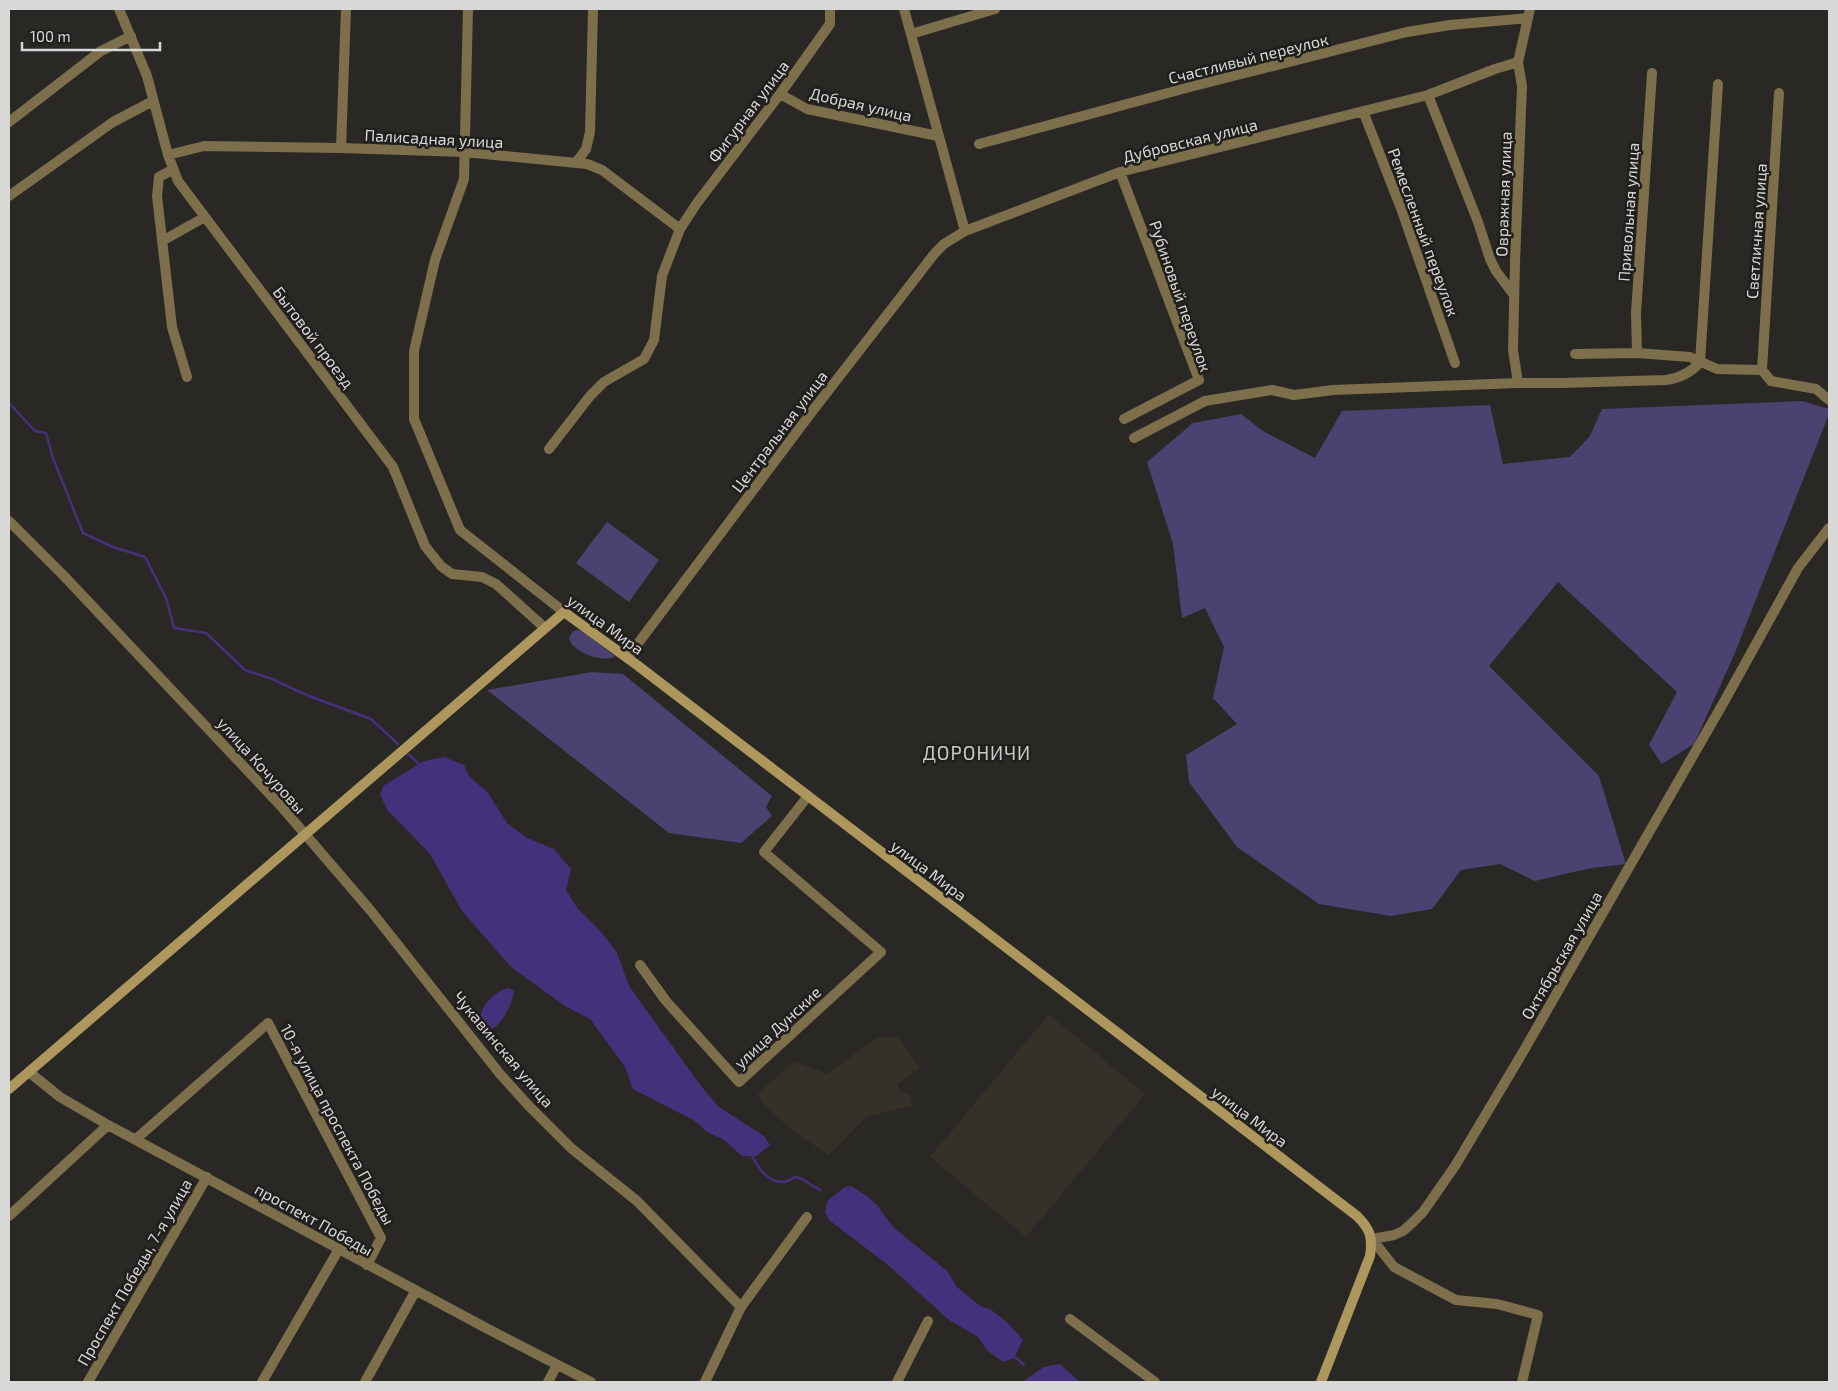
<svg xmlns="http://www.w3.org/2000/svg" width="1838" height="1391" font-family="'Exo 2',sans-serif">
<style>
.built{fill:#343128}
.green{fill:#4b4271}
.water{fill:#44317c}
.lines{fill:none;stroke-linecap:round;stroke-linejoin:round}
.stream{stroke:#44317c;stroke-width:2.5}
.street{stroke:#7d6f4b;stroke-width:10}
.secondary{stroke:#ad975c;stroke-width:10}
.labels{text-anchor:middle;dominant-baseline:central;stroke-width:5;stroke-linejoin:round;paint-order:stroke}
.street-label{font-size:16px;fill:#d8d8d6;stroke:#201f1c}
.quarter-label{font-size:19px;letter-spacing:1px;fill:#cbc9c6;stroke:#201f1c}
</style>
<rect width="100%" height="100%" fill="#292825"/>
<path class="built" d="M 1049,1014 L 1145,1094 L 1026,1237 L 930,1157 Z
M 898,1037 L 920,1068 L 897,1084 L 901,1092 L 910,1095 L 913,1105 L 866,1117 L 829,1155 L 804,1139 L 764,1106 L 758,1094 L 794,1061 L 827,1074 L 877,1038 Z"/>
<path class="green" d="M 1802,401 L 1829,409 L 1829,414 L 1734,655 L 1694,744 L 1662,764 L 1649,745 L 1677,692 L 1558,582 L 1489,666 L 1599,776 L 1626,864 L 1591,868 L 1535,881 L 1500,864 L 1461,870 L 1432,909 L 1391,916 L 1319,904 L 1237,847 L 1189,782 L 1186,755 L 1237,724 L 1213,698 L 1224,647 L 1205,608 L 1182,618 L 1173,544 L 1147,462 L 1193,423 L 1241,414 L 1263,431 L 1315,458 L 1342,411 L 1490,405 L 1503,464 L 1570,457 L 1590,436 L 1602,409 Z
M 607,522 L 659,560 L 629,602 L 576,563 Z
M 578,630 L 582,631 L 615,656 C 605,664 571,652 569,638 L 573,631 Z
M 592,672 L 623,674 L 772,796 L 766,807 L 772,816 L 741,843 L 669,833 L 487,690 Z"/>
<path class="water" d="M 444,757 L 464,765 L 469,776 L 488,793 L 507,823 L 527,838 L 554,849 L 571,869 L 566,890 L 578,909 L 602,933 L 617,953 L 629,986 L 701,1086 L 719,1107 L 764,1136 L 770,1145 L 757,1156 L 742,1156 L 724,1140 L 707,1132 L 695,1121 L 633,1089 L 625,1067 L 590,1019 L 565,1006 L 511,967 L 462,911 L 430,854 L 388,811 L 380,795 L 383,786 L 424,761 Z
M 508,988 L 514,991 C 513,1003 500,1029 488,1030 C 468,1016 493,992 508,988 Z
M 851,1186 L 867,1196 L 877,1205 L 893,1227 L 947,1271 L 957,1287 L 980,1306 L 990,1309 L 1008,1323 L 1023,1340 L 1014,1358 L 1003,1362 L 988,1351 L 977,1336 L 949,1320 L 888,1265 L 829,1220 L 825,1212 L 828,1200 L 845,1187 Z
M 1060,1364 L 1080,1382 L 1022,1382 L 1044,1367 Z"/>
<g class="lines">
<path class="stream" d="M 9,403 L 35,431 L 46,433 L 53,458 L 83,533 L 113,547 L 145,557 L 166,598 L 174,628 L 206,633 L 245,670 L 272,679 L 309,696 L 371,719 L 398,744
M 408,754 L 419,764
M 752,1156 C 761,1173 775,1191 795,1177 L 802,1179 L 820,1190
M 1014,1356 L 1024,1365"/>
<path class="street" d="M 119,9 L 147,76 L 168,155 L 178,181 L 393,467 L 425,546 L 441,566 L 452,574 L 482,577 L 496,584 L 545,628
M 468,9 L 464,179 L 435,260 L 414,351 L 414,419 L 460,530 L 564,612
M 904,9 L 965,231
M 911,34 L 995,9
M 780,94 L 807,109 L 938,136
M 1428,95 L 1478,222 L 1490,259 L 1496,271 L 1514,295
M 1363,111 L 1402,211 L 1455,363
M 9,122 L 101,51 L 131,36
M 979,144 L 1190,87 L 1407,32 L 1450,25 L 1528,18
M 341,148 L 346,9
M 168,155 L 204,146 L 341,148 L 464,152 L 587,164 L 602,170 L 680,229
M 576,163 L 586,149 L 590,132 L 593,9
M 172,170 L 159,177 L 157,196 L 172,327 L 187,377
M 1120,172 L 1199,380 L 1124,419
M 9,196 L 113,122 L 153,101
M 162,241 L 205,217
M 1637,353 L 1636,313 L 1652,73
M 1575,354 L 1637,353 L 1690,357 L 1717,369 L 1762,370 L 1771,381 L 1816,389 L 1829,400
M 1762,370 L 1779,93
M 1518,383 L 1513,350 L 1515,262 L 1522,86 L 1518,62 L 1530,9
M 1134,438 L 1205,401 L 1272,390 L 1294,395 L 1333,390 L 1518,383 L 1561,383 L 1666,380 C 1680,378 1691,373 1700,362 L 1718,84
M 549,449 L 590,396 L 604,382 L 644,359 L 654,340 L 662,276 L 680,229 L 697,203 L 780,94 L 830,24 L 830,9
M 9,521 L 64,576 L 280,805 L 371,911 L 500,1074 L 528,1105 L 571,1148 L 637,1201 L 741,1307
M 627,658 L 814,409 L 935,253 L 944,244 L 965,231 L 1120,172 L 1428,95 L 1495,69 L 1518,62
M 640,965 L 666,1001 L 739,1082 L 881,952 L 764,852 L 808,796
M 29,1072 L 60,1097 L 108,1125 L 486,1328 L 591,1382
M 136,1139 L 268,1023 L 381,1238 L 367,1265
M 9,1216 L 108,1125
M 1372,1239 L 1394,1235 L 1403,1231 L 1412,1223 L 1423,1212 L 1455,1166 L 1523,1052 L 1725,700 L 1798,568 L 1829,528
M 1372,1239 L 1394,1267 L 1456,1300 L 1497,1304 L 1538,1315 L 1522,1382
M 1070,1319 L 1155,1382
M 88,1382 L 207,1177
M 262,1382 L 339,1249
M 365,1382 L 416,1290
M 548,1382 L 557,1365
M 705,1382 L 741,1307 L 807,1217
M 897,1382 L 928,1321"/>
<path class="secondary" d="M 9,1089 L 564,612 L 637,665 L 1357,1216 C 1370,1229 1373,1237 1370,1256 L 1321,1382"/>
</g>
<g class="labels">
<g class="street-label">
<text transform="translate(1248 58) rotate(-14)">Счастливый переулок</text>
<text transform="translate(861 104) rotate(13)">Добрая улица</text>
<text transform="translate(748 111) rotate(-53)">Фигурная улица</text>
<text transform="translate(434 138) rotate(3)">Палисадная улица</text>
<text transform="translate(1190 140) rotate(-14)">Дубровская улица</text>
<text transform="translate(1503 194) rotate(-88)">Овражная улица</text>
<text transform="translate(1628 212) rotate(-86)">Привольная улица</text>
<text transform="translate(1756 231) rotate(-86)">Светличная улица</text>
<text transform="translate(1424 232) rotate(70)">Ремесленный переулок</text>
<text transform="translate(1181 296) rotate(71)">Рубиновый переулок</text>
<text transform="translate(314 337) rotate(53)">Бытовой проезд</text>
<text transform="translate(779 431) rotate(-53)">Центральная улица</text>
<text transform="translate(606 624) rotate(36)">улица Мира</text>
<text transform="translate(262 765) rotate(48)">улица Кочуровы</text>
<text transform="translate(929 870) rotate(37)">улица Мира</text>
<text transform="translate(1561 955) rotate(-60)">Октябрьская улица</text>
<text transform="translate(777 1027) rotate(-43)">улица Дунские</text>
<text transform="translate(504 1049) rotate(50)">Чукавинская улица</text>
<text transform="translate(1250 1116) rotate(37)">улица Мира</text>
<text transform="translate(338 1124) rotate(62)">10-я улица проспекта Победы</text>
<text transform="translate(314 1219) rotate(29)">проспект Победы</text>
<text transform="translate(134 1272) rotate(-60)">Проспект Победы, 7-я улица</text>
</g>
<g class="quarter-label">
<text x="977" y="752">ДОРОНИЧИ</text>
</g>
</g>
<rect width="1838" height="1391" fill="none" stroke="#d8d8d6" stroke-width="20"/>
<path d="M22 42v8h138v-8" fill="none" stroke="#d8d8d6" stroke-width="2.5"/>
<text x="30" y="42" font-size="15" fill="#d8d8d6" stroke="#201f1c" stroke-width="4" paint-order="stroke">100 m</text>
</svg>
